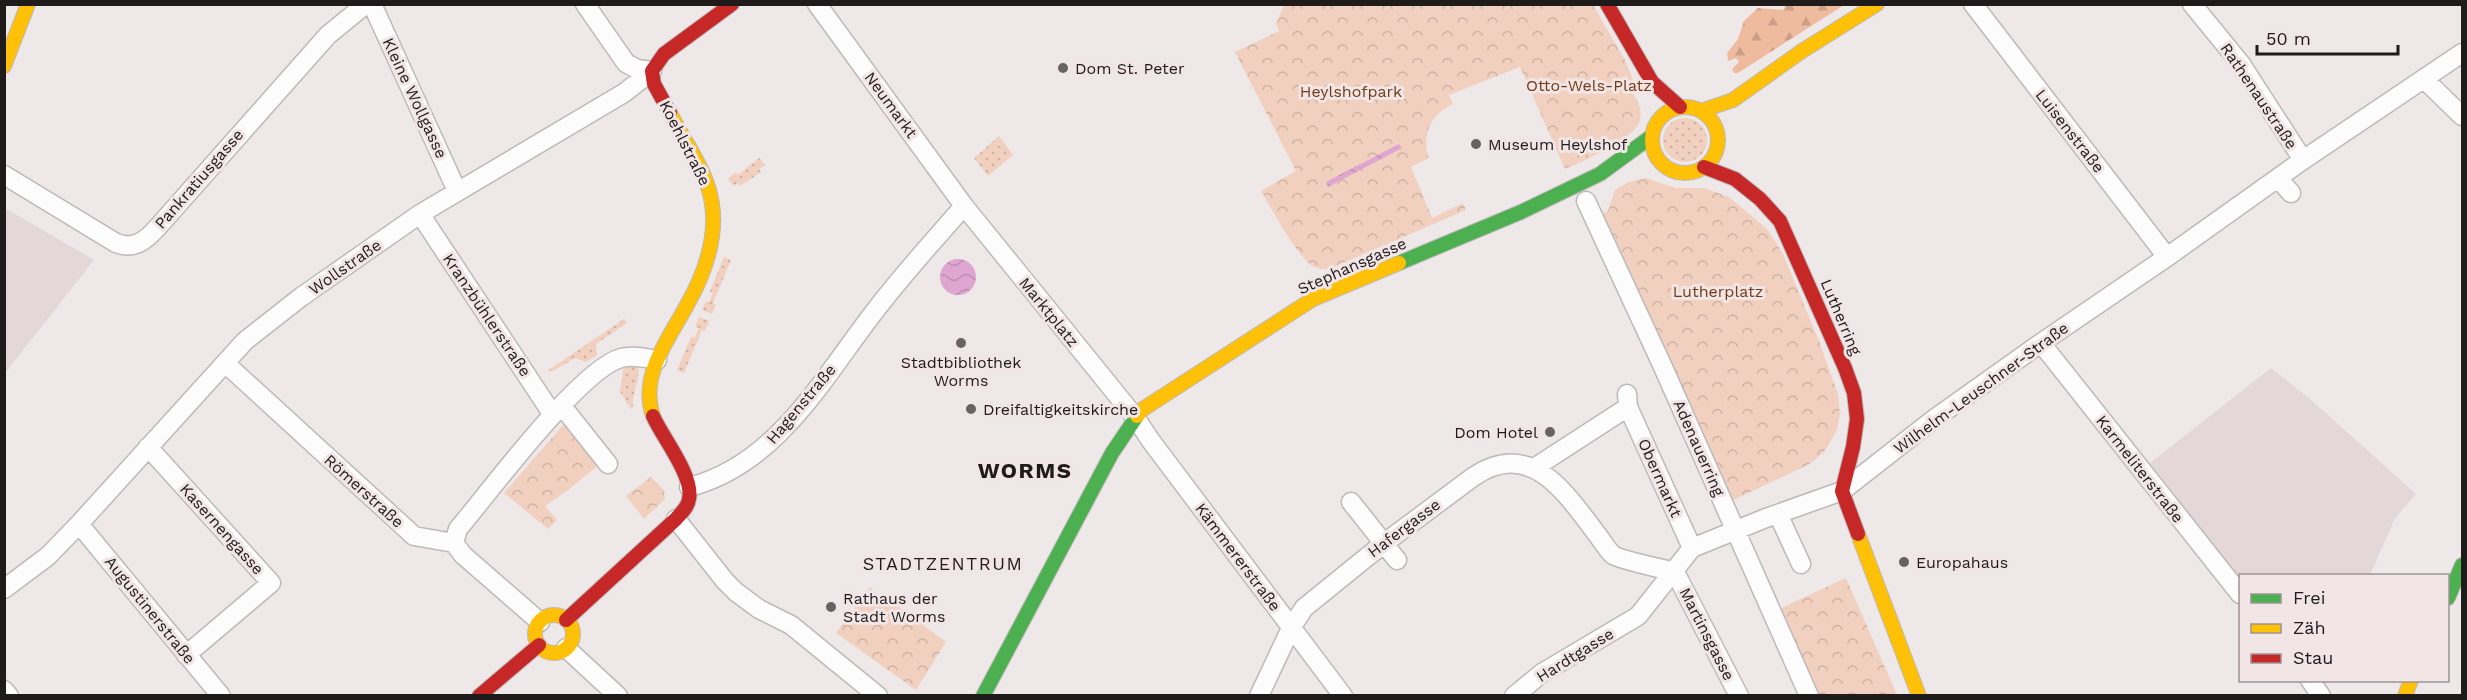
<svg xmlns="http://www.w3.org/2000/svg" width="2467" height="700" font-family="'Work Sans',sans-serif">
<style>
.built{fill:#e4d7d7}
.grass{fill:url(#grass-dots)}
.forest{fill:url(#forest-firs)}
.park{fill:url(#park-crowns)}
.water{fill:url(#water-waves)}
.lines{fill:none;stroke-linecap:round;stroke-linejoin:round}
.street-casing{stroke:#beb9b9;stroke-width:21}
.fast-casing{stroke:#beb9b9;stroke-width:16}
.slow-casing{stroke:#beb9b9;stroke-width:16}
.jam-casing{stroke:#beb9b9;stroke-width:16}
.street{stroke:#fcfcfc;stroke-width:18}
.fast{stroke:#4caf50;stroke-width:14}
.slow{stroke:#ffc107;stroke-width:14}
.jam{stroke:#c62828;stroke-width:14}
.poi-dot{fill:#676363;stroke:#f1e5e6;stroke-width:2}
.labels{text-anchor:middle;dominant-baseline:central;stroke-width:6;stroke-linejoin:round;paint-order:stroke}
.poi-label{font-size:16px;fill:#1f1b1b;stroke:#f1e5e6;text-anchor:start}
.park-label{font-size:16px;fill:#733a15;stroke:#f1e5e6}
.street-label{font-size:16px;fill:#1f1b1b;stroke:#f1e5e6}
.neighbourhood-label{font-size:18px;letter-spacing:1.5px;fill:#1f1b1b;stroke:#f1e5e6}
.district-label{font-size:22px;font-weight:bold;letter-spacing:1.5px;fill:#1f1b1b;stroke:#f1e5e6}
</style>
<defs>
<pattern id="grass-dots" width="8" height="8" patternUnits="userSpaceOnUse" patternTransform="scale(1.5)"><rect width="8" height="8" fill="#f1d0bf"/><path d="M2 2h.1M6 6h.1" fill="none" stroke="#ceb2a4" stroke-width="1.8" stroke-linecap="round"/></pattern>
<pattern id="forest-firs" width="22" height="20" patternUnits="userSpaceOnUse" patternTransform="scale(1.5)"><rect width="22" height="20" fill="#efbb9e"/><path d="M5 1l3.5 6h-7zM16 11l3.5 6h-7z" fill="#cca088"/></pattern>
<pattern id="park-crowns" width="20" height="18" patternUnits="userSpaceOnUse" patternTransform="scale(1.5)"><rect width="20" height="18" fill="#f1d0bf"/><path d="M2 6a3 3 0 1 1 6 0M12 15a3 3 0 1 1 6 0" fill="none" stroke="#ceb2a4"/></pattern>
<pattern id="water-waves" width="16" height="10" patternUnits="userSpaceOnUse" patternTransform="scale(1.5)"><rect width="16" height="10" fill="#dfa6d2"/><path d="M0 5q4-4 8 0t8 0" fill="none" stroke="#bf8eb4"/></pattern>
</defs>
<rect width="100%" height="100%" fill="#eee8e8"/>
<path class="built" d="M 5,208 L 94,260 L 5,373 Z
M 2271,368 L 2310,399 L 2416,494 L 2395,518 L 2370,575 L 2240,576 L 2240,579 L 2150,463 Z"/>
<path class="grass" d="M1663 140a22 22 0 1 1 44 0a22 22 0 1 1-44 0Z
M 999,136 L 1013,155 L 988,176 L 974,158 Z
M 759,158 L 765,165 L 759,169 L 761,172 L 740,186 L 738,183 L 734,186 L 728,179 L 736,172 L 738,175 Z
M 724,257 L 731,260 L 713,303 L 716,305 L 712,314 L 702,310 L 706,301 L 709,302 L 713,293 L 710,291 Z
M 699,317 L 709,321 L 705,331 L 702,330 L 684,373 L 677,370 L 691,337 L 695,337 L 699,328 L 695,327 Z
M 624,319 L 627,323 L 596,344 L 597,355 L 586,362 L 575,358 L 553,371 L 547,371 Z
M 624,364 L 638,366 C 641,379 631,394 633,408 L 631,409 L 620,392 Z"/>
<path class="forest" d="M 1785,5 L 1844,5 L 1738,73 L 1734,73 L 1732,69 L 1739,62 L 1736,58 L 1728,61 L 1727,53 L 1738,39 L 1744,21 L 1758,8 L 1784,10 Z"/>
<path class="park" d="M 1284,5 L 1593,5 L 1625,60 L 1635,85 L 1630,89 C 1636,98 1643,108 1640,120 C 1636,139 1583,161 1565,169 L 1520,67 L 1449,95 L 1453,104 C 1431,114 1421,135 1429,158 L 1411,167 L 1432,218 L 1463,203 L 1466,210 L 1329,269 C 1323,270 1317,269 1311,265 C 1293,250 1273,211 1261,191 L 1296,171 L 1235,52 L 1279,31 L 1276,24 Z
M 1646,178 L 1676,188 L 1704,188 L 1729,197 L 1767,229 L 1783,254 L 1819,341 L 1838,394 L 1840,415 L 1837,430 L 1824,452 L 1808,465 L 1731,501 L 1603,213 L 1608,211 L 1615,190 L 1629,182 Z
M 567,423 L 600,464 L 568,490 L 545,506 L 557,520 L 548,529 L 504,493 L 564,424 Z
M 651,477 L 664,490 L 665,499 L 644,519 L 626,496 Z
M 1846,578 L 1897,695 L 1817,695 L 1779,609 Z
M 870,587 L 882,600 L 887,598 L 946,642 L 916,690 L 836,633 Z"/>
<path class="water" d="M 1399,144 L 1402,148 L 1328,187 L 1326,182 Z
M940 277a18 18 0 1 1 36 0a18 18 0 1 1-36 0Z"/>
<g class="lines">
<defs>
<path id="street" d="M 372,4 L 457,191
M 585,4 L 626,63 L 637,69 L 652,71
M 817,4 L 964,206 L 1135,417 L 1151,441 L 1343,696
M 1973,4 L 2167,257
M 2192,4 L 2241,64 L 2303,160
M 2425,80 L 2462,116
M 4,175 L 116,243 C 134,250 145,241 157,228 L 328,35 L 366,4
M 2278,178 L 2291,193
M 1586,201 L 1663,367 L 1809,696
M 420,214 L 553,415
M 2041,343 L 2240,594
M 225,363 L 414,536 L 454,543 L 463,555 L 540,622
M 1627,394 L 1628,407 L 1692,548
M 562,406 L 608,464
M 148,447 L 271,583 L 186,655
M 1534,468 L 1628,407
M 689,487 C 779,464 825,374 878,307 C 905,272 935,239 964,206
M 1351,502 L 1397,560
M 1778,514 L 1801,564
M 676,519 L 725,581 L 736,592 L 759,609 L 791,625 L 878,696
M 79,524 L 221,696
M 454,543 L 458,529 L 463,523 C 493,487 581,369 621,358 C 632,355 646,358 657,360
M 1675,572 L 1739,696
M 4,589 L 48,556 L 79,524 L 245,341 L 301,297 L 420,214 L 624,93 L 652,71
M 566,648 L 618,696
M 2310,680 L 2321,696
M 4,690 L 9,696
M 1259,696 L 1291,628 L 1304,608 L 1383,544 L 1473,477 C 1530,438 1565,492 1596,533 C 1601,539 1607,550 1613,555 C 1620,560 1664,569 1675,572
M 1514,696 L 1542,673 L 1638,616 L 1692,548 L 1766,518 L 1842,491 L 1934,419 L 2038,345 L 2167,257 L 2303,160 L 2462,53"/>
<path id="fast" d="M 1399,263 L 1521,212 L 1600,174 L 1652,136
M 2448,598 L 2462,565
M 983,696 L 1112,453 L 1137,416"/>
<path id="slow" d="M 4,66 L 28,4
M1652 140a33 33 0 1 1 66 0a33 33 0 1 1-66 0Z
M 1701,111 L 1733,100 L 1802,51 L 1877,4
M 653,416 C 639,375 669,339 687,305 C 704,275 717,238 712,204 C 708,172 684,141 670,113
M 1137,416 L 1143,409 L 1313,299 L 1399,263
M 1858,534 L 1919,696
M535 634a19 19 0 1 1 38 0a19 19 0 1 1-38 0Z
M 2405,696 L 2411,680"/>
<path id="jam" d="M 1607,4 L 1652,82 L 1680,107
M 670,113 L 654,84 L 652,71 L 664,54 L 732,4
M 1704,167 L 1735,179 L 1760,199 L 1780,221 L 1845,368 L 1854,393 L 1857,419 L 1853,447 L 1842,491 L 1858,534
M 566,620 L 676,519 C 681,513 688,507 689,499 C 694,476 662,437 653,416
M 479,696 L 539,645"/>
</defs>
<use href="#street" class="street-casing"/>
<use href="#fast" class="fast-casing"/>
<use href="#slow" class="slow-casing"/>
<use href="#jam" class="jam-casing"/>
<use href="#street" class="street"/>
<use href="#fast" class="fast"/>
<use href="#slow" class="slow"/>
<use href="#jam" class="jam"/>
</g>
<g class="poi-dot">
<circle cx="1063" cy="68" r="6"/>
<circle cx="1476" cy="144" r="6"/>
<circle cx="961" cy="343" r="6"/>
<circle cx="971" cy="409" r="6"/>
<circle cx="1550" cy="432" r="6"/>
<circle cx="1904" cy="562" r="6"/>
<circle cx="831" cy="607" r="6"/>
</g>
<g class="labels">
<g class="poi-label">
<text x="1075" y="68">Dom St. Peter</text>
<text x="1488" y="144">Museum Heylshof</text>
<text x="961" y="362" text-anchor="middle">Stadtbibliothek<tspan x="961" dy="18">Worms</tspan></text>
<text x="983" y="409">Dreifaltigkeitskirche</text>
<text x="1538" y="432" text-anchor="end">Dom Hotel</text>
<text x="1916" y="562">Europahaus</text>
<text x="843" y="598">Rathaus der<tspan x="843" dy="18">Stadt Worms</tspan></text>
</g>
<g class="park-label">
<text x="1589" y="85">Otto-Wels-Platz</text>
<text x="1351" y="91">Heylshofpark</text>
<text x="1718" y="291">Lutherplatz</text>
</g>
<g class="street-label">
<text transform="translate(2259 96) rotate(56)">Rathenaustraße</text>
<text transform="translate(415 98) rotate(65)">Kleine Wollgasse</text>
<text transform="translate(891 105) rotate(54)">Neumarkt</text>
<text transform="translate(2070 131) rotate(52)">Luisenstraße</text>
<text transform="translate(685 143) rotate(63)">Koehlstraße</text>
<text transform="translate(199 179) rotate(-49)">Pankratiusgasse</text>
<text transform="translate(1352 266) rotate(-24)">Stephansgasse</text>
<text transform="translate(345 267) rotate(-35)">Wollstraße</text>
<text transform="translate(1049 312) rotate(51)">Marktplatz</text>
<text transform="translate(487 315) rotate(56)">Kranzbühlerstraße</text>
<text transform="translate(1841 317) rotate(67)">Lutherring</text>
<text transform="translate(1981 388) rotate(-36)">Wilhelm-Leuschner-Straße</text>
<text transform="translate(801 404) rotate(-50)">Hagenstraße</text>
<text transform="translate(1699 448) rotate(66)">Adenauerring</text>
<text transform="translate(2140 469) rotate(52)">Karmeliterstraße</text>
<text transform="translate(1660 478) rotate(66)">Obermarkt</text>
<text transform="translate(364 491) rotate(42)">Römerstraße</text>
<text transform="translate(1404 528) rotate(-37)">Hafergasse</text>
<text transform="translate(222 529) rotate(48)">Kasernengasse</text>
<text transform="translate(1238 557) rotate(53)">Kämmererstraße</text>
<text transform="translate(150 610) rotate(51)">Augustinerstraße</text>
<text transform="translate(1707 634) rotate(63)">Martinsgasse</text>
<text transform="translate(1575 655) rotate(-32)">Hardtgasse</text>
</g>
<g class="neighbourhood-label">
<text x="943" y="563">STADTZENTRUM</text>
</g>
<g class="district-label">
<text x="1025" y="470">WORMS</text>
</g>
</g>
<rect width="2467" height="700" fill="none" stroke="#1f1b1b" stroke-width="12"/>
<rect x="2239" y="574" width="210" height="108" fill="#f1e5e6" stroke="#9d9495" stroke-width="1.5"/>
<rect x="2251" y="594" width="30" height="9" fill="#4caf50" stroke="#9d9495" stroke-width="1.5"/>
<text x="2293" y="604" font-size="18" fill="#1f1b1b">Frei</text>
<rect x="2251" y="624" width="30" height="9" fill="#ffc107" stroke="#9d9495" stroke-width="1.5"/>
<text x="2293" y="634" font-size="18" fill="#1f1b1b">Zäh</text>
<rect x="2251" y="654" width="30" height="9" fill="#c62828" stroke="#9d9495" stroke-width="1.5"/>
<text x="2293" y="664" font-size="18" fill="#1f1b1b">Stau</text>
<path d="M2257 45v9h141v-9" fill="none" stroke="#1f1b1b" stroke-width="3"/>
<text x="2266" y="45" font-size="18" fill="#1f1b1b" stroke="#f1e5e6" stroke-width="4.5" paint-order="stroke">50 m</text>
</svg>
